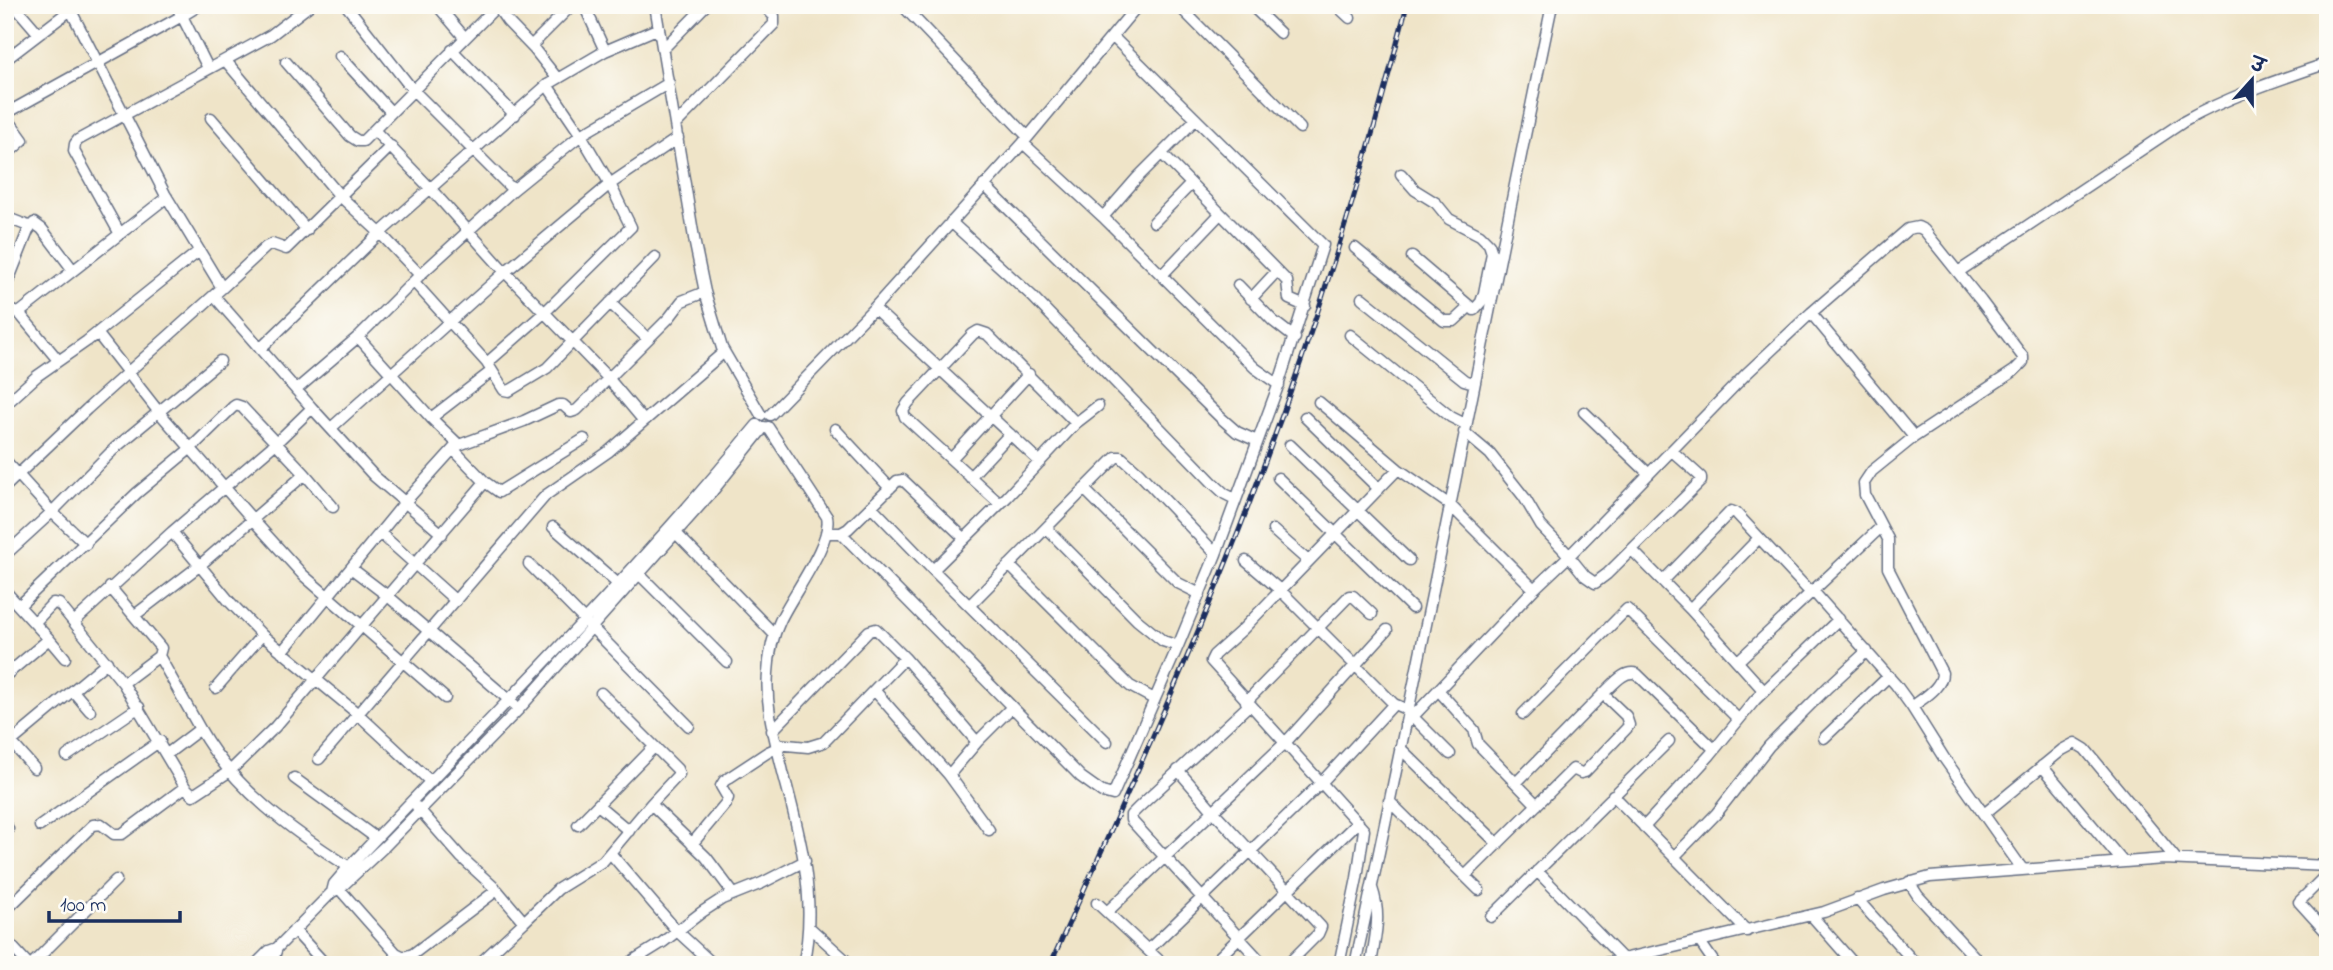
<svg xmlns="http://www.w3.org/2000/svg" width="2333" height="970" font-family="'Indie Flower','Playpen Sans Deva',sans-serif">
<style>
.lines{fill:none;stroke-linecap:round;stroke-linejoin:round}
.minor-casing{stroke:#656e83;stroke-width:13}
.minor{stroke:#fff;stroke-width:10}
.rail-casing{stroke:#1b2f5e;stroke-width:5}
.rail{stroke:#fdfcf7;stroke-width:2.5;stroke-dasharray:8;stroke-linecap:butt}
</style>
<rect width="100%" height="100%" fill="#fdfcf7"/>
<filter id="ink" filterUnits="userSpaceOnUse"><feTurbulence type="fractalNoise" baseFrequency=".0143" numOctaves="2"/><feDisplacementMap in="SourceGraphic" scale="14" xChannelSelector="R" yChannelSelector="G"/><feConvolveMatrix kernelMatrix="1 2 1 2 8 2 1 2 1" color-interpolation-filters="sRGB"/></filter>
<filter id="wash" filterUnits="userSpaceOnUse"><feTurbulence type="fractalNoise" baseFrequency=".00686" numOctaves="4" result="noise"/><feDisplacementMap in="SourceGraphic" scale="28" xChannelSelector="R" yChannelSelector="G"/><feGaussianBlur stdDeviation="1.57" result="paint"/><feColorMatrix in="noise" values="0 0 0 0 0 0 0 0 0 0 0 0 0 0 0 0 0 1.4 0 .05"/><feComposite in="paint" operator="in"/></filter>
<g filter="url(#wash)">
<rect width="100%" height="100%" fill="#efe4c8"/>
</g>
<g filter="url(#ink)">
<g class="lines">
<defs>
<path id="minor" d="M 14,5 L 39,34
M 200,5 L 182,16 L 208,68
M 346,5 L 412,89 L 513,190
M 437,5 L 465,38
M 496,5 L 507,21 L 534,49 L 557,78
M 584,5 L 605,51
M 655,5 L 695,244 L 705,292 L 722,348 L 761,415
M 902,5 L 1028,137
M 1178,5 L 1300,128
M 1251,5 L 1280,33
M 1336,5 L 1350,18
M 531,46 L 572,5
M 663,49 L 706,5
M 452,50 L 515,115
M 340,56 L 391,112
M 5,60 L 77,5
M 225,60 L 339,195 L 380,233 L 420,275
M 286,62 L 350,136 L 358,141 L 363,141 L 498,5
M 5,114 L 182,16 L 176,5
M 5,115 L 23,140 L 5,156
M 211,118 L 307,230
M 676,124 L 774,24 L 774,16 L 763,5
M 374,130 L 430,188 L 505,272 L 608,378 L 644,421
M 1023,143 L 1103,217 L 1255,368 L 1279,385
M 1162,154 L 1287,281 L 1289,299 L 1305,306
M 1401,174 L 1415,190 L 1436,203 L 1449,219 L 1480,235 L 1489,244 L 1492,253 L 1484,293 L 1481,302 L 1474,310
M 984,185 L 1221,418 L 1237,432 L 1257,441
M 5,217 L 31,227
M 1103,217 L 1137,178 L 1196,119
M 951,222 L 1032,296 L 1213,483 L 1225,494 L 1235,499
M 1154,222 L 1191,184
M 120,234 L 74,151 L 75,144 L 78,140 L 271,35 L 310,5
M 1355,248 L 1444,321 L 1454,321 L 1469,307
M 1412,257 L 1473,309
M 1958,272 L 2183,122 C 2229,96 2278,80 2328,63
M 1162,275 L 1220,214
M 414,282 L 487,363 L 504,390 L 509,391 L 547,368 L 655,257
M 1238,285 L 1273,321 L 1295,338
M 222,288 L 266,247 L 272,244 L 286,249 L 391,146
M 5,289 L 28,231 L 34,223 L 42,229 L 73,270
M 1362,298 L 1464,380 L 1474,383
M 1251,299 L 1277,271
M 610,303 L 648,339
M 874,308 L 1040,462
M 5,309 L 19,313 L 58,360
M 19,313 L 167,197
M 1811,313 L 1908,229 L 1918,227 L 1924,230 L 1981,301 L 2023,357 L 2023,362 L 2014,371 L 1914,437 L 1872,471 L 1864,483 L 1865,495 L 1888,539 L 1888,568 L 1942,673 C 1942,688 1923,698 1912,707 L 1944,758 L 2023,870
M 97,333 L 158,411 L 253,520 L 303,575 L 445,698
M 1350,335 L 1451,417 L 1465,424
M 358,337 L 431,418 L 492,371
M 260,349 L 380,233 L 547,85 L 605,51 L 659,28
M 487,363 L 545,312 L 631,227 L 610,184 L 581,135 L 547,85
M 296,390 L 358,337 L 420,275 L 513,190 L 581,135 L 669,83
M 1319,402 L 1398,469 L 1450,505 L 1534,589
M 5,405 L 37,376 L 87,341 L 199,251
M 312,408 L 374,476 L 442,534
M 1584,412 L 1649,474
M 770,415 L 874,308 L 1023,143 L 1138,5
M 1305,417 L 1379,489
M 431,418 L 459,445
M 768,427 L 827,517 C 833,542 791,596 780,621 C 772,637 769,655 768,673 C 765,707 775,738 783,772 C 800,835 818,900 803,965
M 331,428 L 505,272 L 610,184 L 678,138
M 835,429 L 890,488
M 1464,432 L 1490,454 L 1524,497 L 1541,526 L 1564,550 L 1585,576 L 1595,583 L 1607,574 L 1701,481 L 1701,477 L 1672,451
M 1290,445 L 1409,560
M 951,459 L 1029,374
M 5,460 L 52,512 L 86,544
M 305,474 L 333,507
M 970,477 L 1010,434
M 1278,478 L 1412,608
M 485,482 L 499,492 L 584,439
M 5,487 L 87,409 L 222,288 L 165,194 L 68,5
M 1084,489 L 1178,583 L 1200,594
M 1000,504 L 905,417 L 903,411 L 908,403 L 973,334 L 978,331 L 987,334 L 1076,423
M 871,506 L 933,570 L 1107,742
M 553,527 L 618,584
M 1046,528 L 1137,620 L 1163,641 L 1178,646
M 672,529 L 774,634
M 1273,530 L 1308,561
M 172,532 L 229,601 L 262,635 L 358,714 L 431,782
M 380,533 L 456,601
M 827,533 L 841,533 L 848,529 L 897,481 L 903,480 L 964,538
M 841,533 L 1081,777 L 1102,792 L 1113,795 L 1178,646 L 1216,554 L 1277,389 L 1323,245 L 1112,36
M 1632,550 L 1690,609 L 1764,691
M 5,555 L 52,512 L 115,448 L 220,361
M 1246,561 L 1280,590 L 1394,704 L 1408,710
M 529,564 L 689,726
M 1009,565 L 1130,686 L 1154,699
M 351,568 L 389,597 L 514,704
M 933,570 L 1007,497 L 1076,423 L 1098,406
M 636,571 L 727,662
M 1663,581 L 1731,511 L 1736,513 L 1810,592
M 110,587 L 161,648 L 159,656
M 1812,590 L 1896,685 L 1912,707
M 5,591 L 49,639
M 970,605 L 1116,457 L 1121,457 L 1138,472 L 1216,554
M 19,606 L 137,493 L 191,448 L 233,407 L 236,405 L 242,407 L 305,474 L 199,566 L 135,615
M 1690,609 L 1759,538
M 35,622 L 53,603 L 59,604 L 123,683 L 185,787 L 193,795 L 195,794 L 230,771 L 275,727 L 485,482 L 453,449
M 74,622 L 172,532 L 276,443 L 312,408 L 214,296
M 282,652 L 406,501 L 453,449 L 459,445 L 524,421 L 558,405 L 563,405 L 571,412 L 577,410 L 669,318 L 682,301 L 705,292
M 1738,661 L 1881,527
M 5,676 L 49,639 L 65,658
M 123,683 L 159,656 L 200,729
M 216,688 L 262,635
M 1438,690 L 1474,730 L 1478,744 L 1537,805
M 73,691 L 90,711
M 875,691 L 949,775 L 989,830
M 1246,702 L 1349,596 L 1353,596 L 1372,614
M 1249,705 L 1138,808 L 1131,815 L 1131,820 L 1264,965
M 1523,714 L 1627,609 L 1738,719
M 1413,717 L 1450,754
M 1405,725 L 1534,589 L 1569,556 L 1746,374 L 1811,313 L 1914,437
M 772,731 L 869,631 L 876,629 L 905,658 L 977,742
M 5,735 L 34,768
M 1824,738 L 1889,676
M 11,742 L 107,662
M 776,744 L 808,747 L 824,742 L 905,658
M 1400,748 L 1498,844
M 167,754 L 200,729 C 234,789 291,830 349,867
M 67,756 L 139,707
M 319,759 L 546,495 L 608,452 L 724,352
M 2042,766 L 2123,862
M 1178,770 L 1214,812 L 1321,927 L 1318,934 L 1287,965
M 949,775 L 977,742 L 1012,707
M 294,778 L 376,838
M 1516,783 L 1603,694
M 1613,795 L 1747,931
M 1389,801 L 1479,890
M 651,804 L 706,857 L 733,893
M 598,805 L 629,831
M 417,807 L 461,857 L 497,890 L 524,922 L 558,889 L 603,861 L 651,804 L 679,774 L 677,769 L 601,693
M 1984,814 L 2062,750 L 2075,743 L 2085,749 L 2176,859
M 5,823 L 8,829 L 5,836
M 578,825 L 654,747
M 40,826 L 160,741
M 1644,827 L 1710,755 L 1755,700 L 1839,619
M 692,844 L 726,803 L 728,798 L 721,786 L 724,781 L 768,752 L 777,748
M 611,854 L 677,931 L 714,965
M 1674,857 L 1716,814 L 1769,746 L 1828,687 L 1867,651
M 1537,871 L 1623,959
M 2328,873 L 2299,902 L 2328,934
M 1465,876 L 1573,769 L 1581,773 L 1585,772 L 1627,728 L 1629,725 L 1626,716 L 1603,694 C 1613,685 1624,669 1637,674 L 1714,749
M 1909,882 L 1918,896 L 1982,965
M 335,884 L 396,953 L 404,957 L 413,954 L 497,890
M 332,892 L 334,884 L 346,870 C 485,723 629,581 757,425
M 1857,899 L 1917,965
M 1097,903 L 1164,965
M 5,911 L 93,825 L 101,824 L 114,834 L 122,834 L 185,787
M 1107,912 L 1286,742 L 1387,630
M 1811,915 L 1855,965
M 1491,917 L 1669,741
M 809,927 L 851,965
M 294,930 L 326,965
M 5,939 L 29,965
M 1700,942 L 1716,965
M 1148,950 L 1320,784 L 1394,704
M 31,965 L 116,880
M 255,965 L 269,951 L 277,948 L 332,892 L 339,889 L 385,846 L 519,709 L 712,492 L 764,427
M 267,965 L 274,957 L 277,948
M 478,965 L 524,922
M 626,965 L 663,942 L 702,912 L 722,899 L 762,883 L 805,861
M 1211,965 L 1358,822
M 1339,965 L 1357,878 L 1364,830 L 1211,661 L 1214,655 L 1242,630 L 1398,469
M 1355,965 C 1424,646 1485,325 1552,5
M 1371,965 C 1375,935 1382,917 1372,888
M 1597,965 L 1824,912 L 1884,890 L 1930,877 L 2164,859 L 2328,866"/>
</defs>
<use href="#minor" class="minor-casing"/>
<use href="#minor" class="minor"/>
<defs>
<path id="rail" d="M 1050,965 C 1111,830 1173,695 1228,558 C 1300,378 1359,193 1407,5"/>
</defs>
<use href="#rail" class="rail-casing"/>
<use href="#rail" class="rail"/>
</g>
</g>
<rect width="2333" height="970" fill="none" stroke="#fdfcf7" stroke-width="28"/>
<g transform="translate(2252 80) rotate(21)" stroke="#fdfcf7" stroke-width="5" paint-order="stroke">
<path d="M0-5L12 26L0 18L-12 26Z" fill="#1b2f5e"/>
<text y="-10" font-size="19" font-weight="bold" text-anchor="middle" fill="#1b2f5e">उ</text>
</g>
<path d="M49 911v10h131v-10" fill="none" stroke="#1b2f5e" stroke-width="3.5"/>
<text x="60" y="911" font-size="21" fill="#1b2f5e" stroke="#fdfcf7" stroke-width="5" paint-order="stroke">100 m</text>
</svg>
